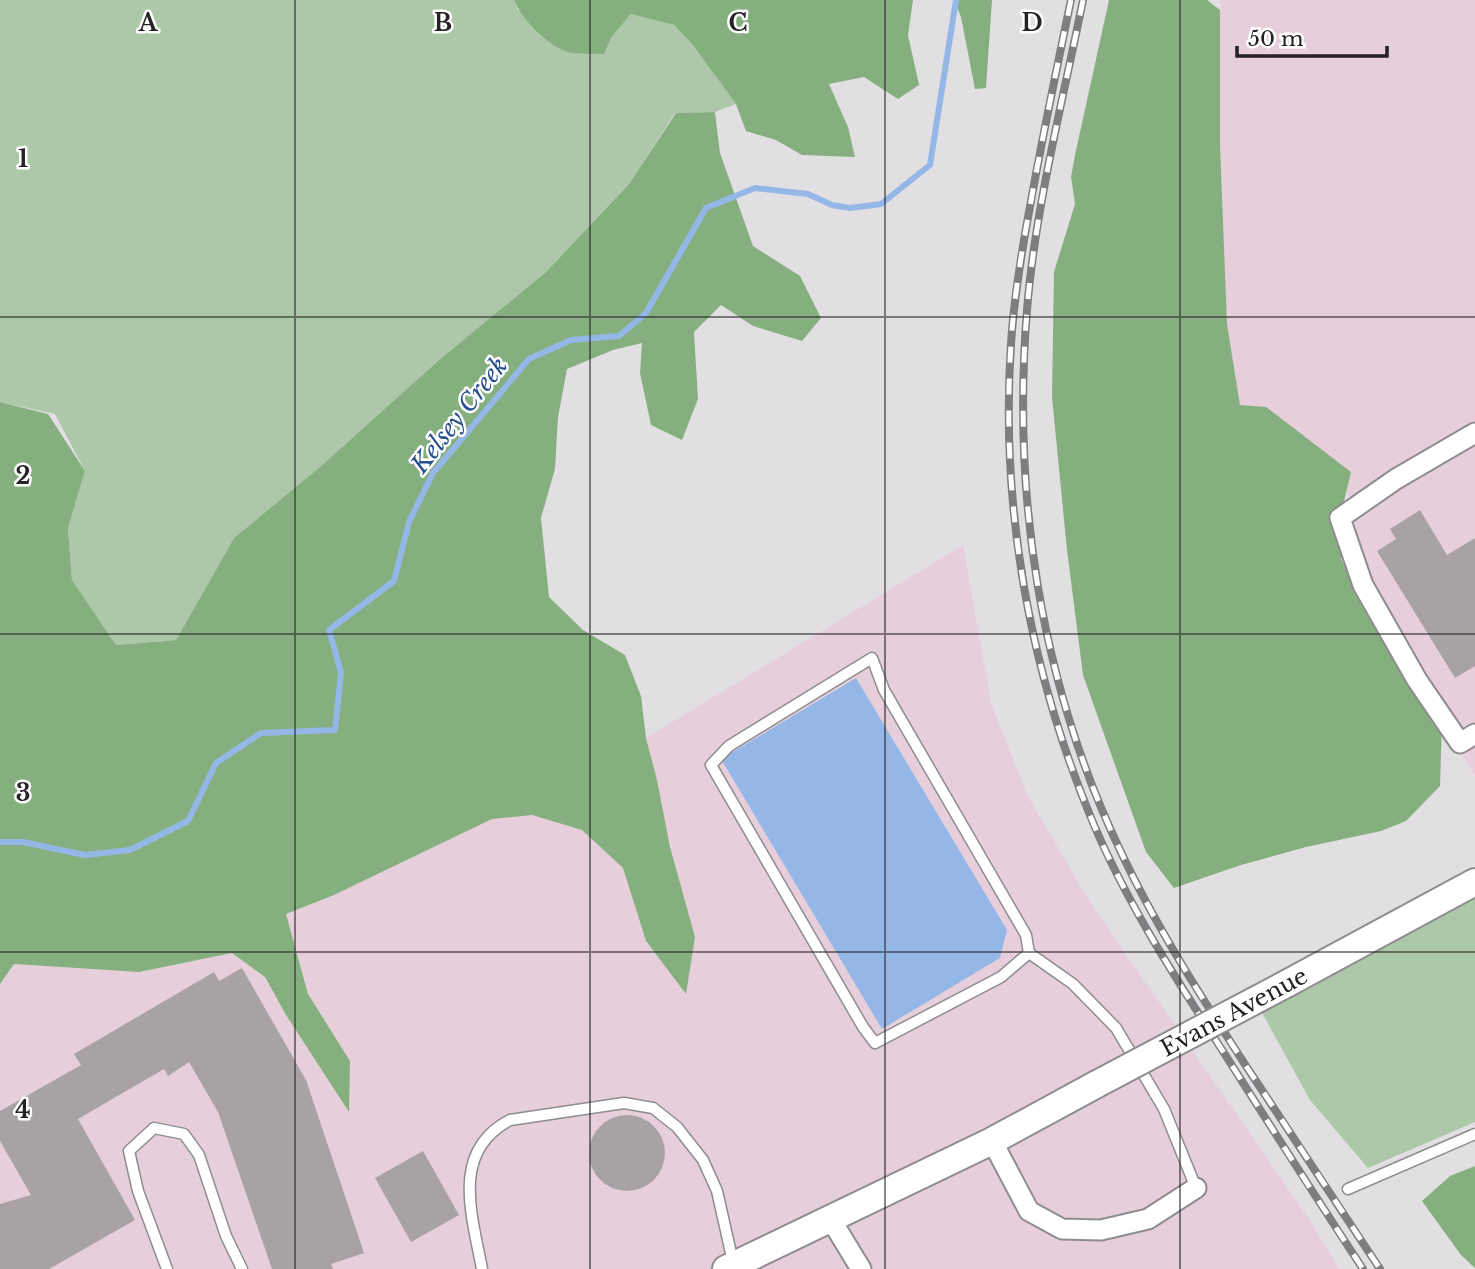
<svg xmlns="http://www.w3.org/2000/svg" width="1475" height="1269" font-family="'Libre Baskerville',serif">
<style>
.industrial{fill:#e6cfda}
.green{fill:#adc7a9}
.forest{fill:#86af7f}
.water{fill:#95b7e8}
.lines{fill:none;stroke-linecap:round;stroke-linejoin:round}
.stream{stroke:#95b7e8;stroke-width:6}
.building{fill:#a8a2a5}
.lane-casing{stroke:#8f8c90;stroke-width:13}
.street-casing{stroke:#8f8c90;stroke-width:23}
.secondary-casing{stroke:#8f8c90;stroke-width:30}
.lane{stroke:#fff;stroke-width:10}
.street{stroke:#fff;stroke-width:19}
.secondary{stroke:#fff;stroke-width:26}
.rail-casing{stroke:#7f7d80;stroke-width:8}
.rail{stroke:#fff;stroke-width:5;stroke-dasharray:16;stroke-linecap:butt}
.secondary-bridge-casing{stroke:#8f8c90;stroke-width:30;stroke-linecap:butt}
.secondary-bridge{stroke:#fff;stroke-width:26}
.grid{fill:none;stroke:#242224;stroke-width:2;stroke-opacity:0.55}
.labels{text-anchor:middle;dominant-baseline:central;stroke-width:5;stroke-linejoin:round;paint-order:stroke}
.street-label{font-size:23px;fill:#242224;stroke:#fff}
.water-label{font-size:24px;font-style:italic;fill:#27518d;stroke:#fff}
.grid-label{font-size:23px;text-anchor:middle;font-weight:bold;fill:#242224;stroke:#fff;stroke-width:5;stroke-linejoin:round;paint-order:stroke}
</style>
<rect width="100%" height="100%" fill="#e2dfe3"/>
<path class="industrial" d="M 1220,0 L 1475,0 L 1475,775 L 1442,723 L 1418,694 L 1381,638 L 1341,559 L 1340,531 L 1371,511 L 1346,493 L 1351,472 L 1240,405 L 1227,324 L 1220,145 Z
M 963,545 L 991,703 L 1027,795 L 1092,905 L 1311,1222 L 1339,1269 L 0,1269 L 0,984 L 14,964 L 139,972 L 232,953 L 265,977 L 286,1015 L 348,1111 L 346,1056 L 308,994 L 286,914 L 334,895 L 492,819 L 532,815 L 582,830 L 623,868 L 646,941 L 686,994 L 670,847 L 657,780 L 646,738 Z"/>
<path class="green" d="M 0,0 L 514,0 L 518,10 L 611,38 L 631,14 L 674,25 L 692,44 L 736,104 L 715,112 L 675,113 L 629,184 L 546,272 L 439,360 L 321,466 L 234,538 L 176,640 L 116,645 L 72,580 L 68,528 L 85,471 L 55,414 L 0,402 Z
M 1475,895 L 1475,1122 L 1368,1168 L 1310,1100 L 1260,1009 Z"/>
<path class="forest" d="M 514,0 L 913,0 L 908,35 L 919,85 L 898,99 L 864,77 L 829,84 L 848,127 L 855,157 L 802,155 L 776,140 L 746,131 L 736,104 L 692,44 L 674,25 L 631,14 L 611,38 L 604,54 C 592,53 575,55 565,51 C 546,44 521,18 514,0 Z
M 954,0 L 992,0 L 986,88 L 975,89 L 961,17 Z
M 1109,0 L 1207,0 L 1220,10 L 1220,145 L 1227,324 L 1240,405 L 1266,407 L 1351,472 L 1340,518 L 1341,559 L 1381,638 L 1418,694 L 1442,723 L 1440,786 L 1406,821 L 1381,831 L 1306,847 L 1241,865 L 1174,888 L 1146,852 L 1083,675 L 1067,550 L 1052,397 L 1054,272 L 1075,204 L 1071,177 L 1075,155 Z
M 715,112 L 720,153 L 753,246 L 800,276 L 821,318 L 802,341 L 753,326 L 721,305 L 694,332 L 698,399 L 682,440 L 651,425 L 640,373 L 642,343 L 613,350 L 567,369 L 558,417 L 555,469 L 541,518 L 549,597 L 583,630 L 625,655 L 641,696 L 646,738 L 657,780 L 670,847 L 695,937 L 686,994 L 646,941 L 623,868 L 582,830 L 532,815 L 492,819 L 334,895 L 286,914 L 308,994 L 350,1061 L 349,1112 L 286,1015 L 265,977 L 232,953 L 139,972 L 14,964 L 0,984 L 0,402 L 48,414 L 85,471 L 68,528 L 72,580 L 116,645 L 176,640 L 234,538 L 321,466 L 439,360 L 546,272 L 629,184 L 676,113 Z
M 1475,1166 L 1475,1268 L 1461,1255 L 1422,1201 L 1450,1176 Z"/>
<path class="water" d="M 856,678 L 1007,930 L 1000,958 L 882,1029 L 721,759 Z"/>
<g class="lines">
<path class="stream" d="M 0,842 L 23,842 L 85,855 L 130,850 L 188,821 L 216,763 L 261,733 L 335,730 L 341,672 L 329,630 L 394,581 L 409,522 L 433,473 L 529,359 L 571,340 L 619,336 L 646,313 L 706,208 L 755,188 L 808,194 L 832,205 L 850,208 L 881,204 L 930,165 L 956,0"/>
</g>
<path class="building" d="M 1420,510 L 1447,555 L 1475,538 L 1475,666 L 1455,678 L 1377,551 L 1396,539 L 1390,529 Z
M 242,968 L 306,1080 L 364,1253 L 331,1264 L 333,1269 L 272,1269 L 218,1112 L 189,1062 L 168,1076 L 164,1069 L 78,1119 L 135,1220 L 49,1269 L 0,1269 L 0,1204 L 31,1195 L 0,1141 L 0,1111 L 81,1065 L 74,1054 L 214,972 L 219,981 Z
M589 1153a38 38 0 1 1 76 0a38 38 0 1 1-76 0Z
M 423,1151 L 459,1215 L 411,1242 L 375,1178 Z"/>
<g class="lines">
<defs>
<path id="lane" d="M 1029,953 L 1026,935 L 884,690 L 872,658 L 729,746 L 711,765 L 863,1027 L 875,1043 L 1001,977 L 1029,953 L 1073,984 L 1116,1028 L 1164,1109 L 1196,1188
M 1348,1189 L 1475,1134
M 167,1269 L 138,1191 L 129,1151 L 154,1128 L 184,1134 L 199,1155 L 226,1236 L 242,1269
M 482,1269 C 472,1215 450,1151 510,1120 L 624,1103 L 653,1108 L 677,1127 L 703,1160 L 717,1191 L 733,1262"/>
<path id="street" d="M 1475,433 L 1396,479 L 1340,518 L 1363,585 L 1417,680 L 1460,743 L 1475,734
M 992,1141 L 1029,1211 L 1062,1229 L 1101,1230 L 1148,1219 L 1196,1188
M 830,1218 L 861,1269"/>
<path id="secondary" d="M 1286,984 L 1475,882
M 726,1269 L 992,1141 L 1097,1084"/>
</defs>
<use href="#lane" class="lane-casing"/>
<use href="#street" class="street-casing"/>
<use href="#secondary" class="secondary-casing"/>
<use href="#lane" class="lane"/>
<use href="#street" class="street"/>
<use href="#secondary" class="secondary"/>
<defs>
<path id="rail" d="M 1071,0 C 1057,67 1043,134 1031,201 C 1022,249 1014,296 1011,344 C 1000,508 1030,673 1094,825 C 1129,907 1178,982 1226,1056 C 1271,1127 1317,1199 1363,1269
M 1083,0 C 1063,100 1035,209 1027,310 C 1012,495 1040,682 1120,850 C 1156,927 1202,998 1248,1069 C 1292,1135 1336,1202 1380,1269"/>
</defs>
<use href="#rail" class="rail-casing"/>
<use href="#rail" class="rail"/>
<defs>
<path id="secondary-bridge" d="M 1097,1084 L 1286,984"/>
</defs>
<use href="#secondary-bridge" class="secondary-bridge-casing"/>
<use href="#secondary-bridge" class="secondary-bridge"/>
</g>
<path class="grid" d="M 295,0 L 295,1269M 590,0 L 590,1269M 885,0 L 885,1269M 1180,0 L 1180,1269M 0,317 L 1475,317M 0,634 L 1475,634M 0,952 L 1475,952"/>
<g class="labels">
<g class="street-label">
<text transform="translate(1234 1012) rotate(-28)">Evans Avenue</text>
</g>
<g class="water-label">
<text transform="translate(459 415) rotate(-52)">Kelsey Creek</text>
</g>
</g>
<g class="grid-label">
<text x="148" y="31">A</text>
<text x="443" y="31">B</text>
<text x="738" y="31">C</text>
<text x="1032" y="31">D</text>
<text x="23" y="167">1</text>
<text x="23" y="484">2</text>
<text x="23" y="801">3</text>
<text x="23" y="1118">4</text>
</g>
<path d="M1237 46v10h150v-10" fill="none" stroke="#242224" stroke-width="3.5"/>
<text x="1248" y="46" font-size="21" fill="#242224" stroke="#ffffff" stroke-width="5" paint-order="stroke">50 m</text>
</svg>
